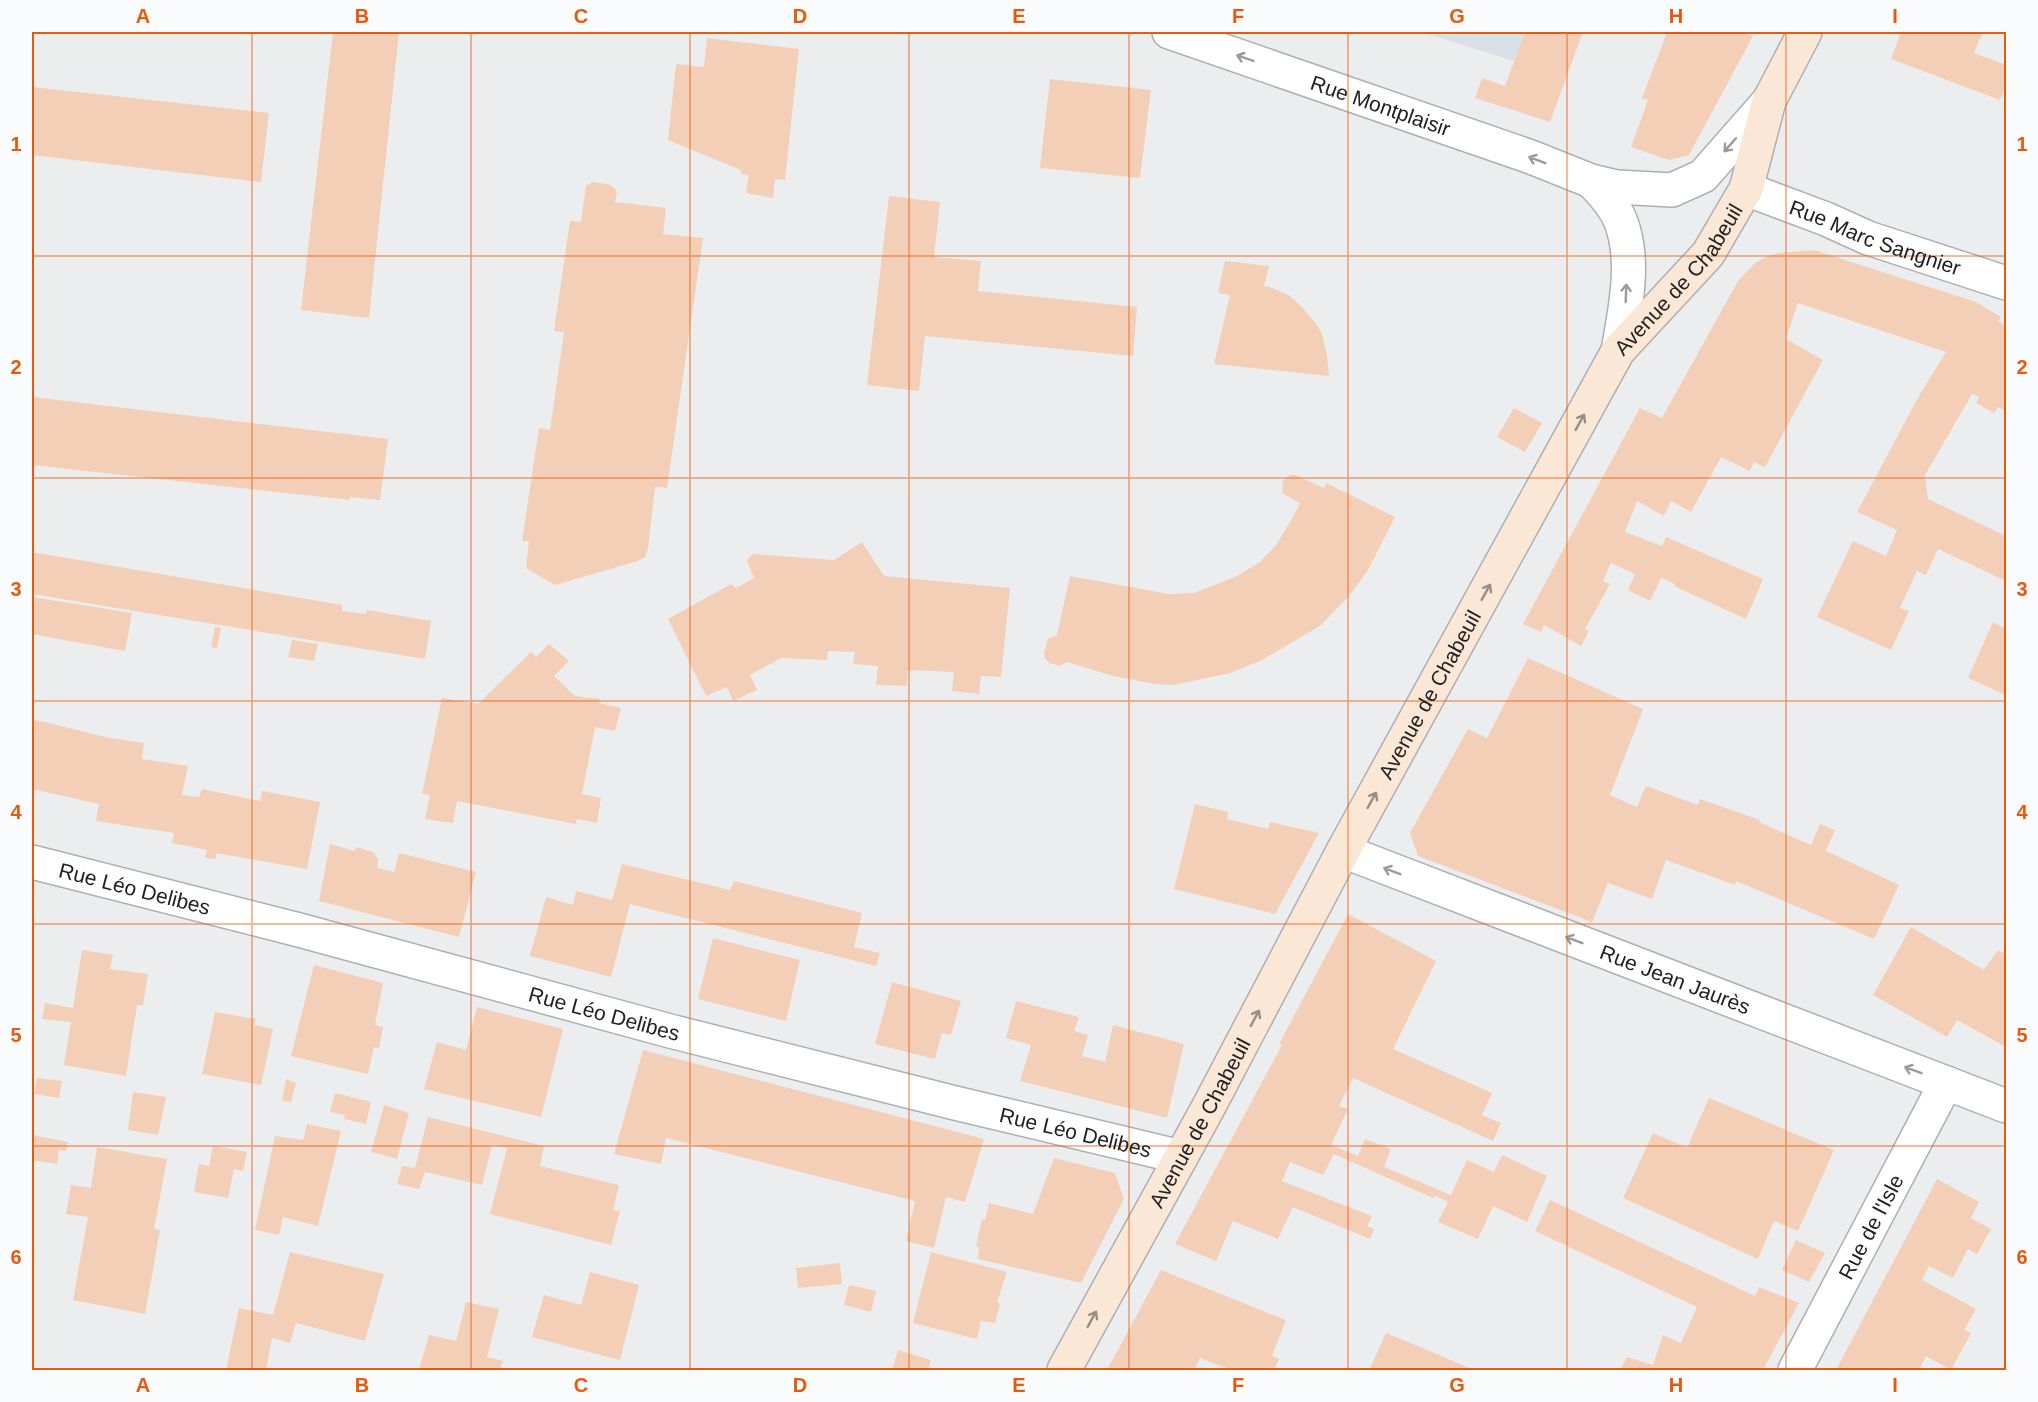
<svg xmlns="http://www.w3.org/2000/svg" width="2038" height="1402" font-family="Helvetica,sans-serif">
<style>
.built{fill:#dae0e8}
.building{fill:#f4cfb8}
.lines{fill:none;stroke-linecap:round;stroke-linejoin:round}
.minor-casing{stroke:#aeafb1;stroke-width:36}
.tertiary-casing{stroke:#aeafb1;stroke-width:36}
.secondary-casing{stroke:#aeafb1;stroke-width:36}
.minor{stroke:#fff;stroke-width:33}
.tertiary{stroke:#fff;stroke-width:33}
.secondary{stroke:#fbe7d6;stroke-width:33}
.oneway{stroke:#9b9b9c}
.oneway2{stroke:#998e85}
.grid{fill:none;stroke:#e8590c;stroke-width:1.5;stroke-opacity:0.55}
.labels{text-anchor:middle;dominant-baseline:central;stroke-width:4.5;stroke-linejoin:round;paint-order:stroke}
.street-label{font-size:21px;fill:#212122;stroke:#fafbfc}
.neatline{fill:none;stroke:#e8590c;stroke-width:2}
.grid-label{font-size:20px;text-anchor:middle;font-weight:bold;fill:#e8590c}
</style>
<rect width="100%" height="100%" fill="#ecedef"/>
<path class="built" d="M 1421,32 L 1525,32 L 1514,61 Z"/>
<path class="building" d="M 333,32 L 399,32 L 369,318 L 301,310 Z
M 1525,32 L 1583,32 L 1550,122 L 1475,98 L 1482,78 L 1505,86 Z
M 1667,32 L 1741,32 L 1753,36 L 1689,155 L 1669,160 L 1631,147 L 1648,100 L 1642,98 Z
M 1901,32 L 1983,32 L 1974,53 L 2006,65 L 2006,85 L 2000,100 L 1891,59 Z
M 707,38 L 799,49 L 785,180 L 775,179 L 773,198 L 746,193 L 749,175 L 741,174 L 741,170 L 668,140 L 676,64 L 704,67 Z
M 1050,79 L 1151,90 L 1140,178 L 1040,168 Z
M 32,87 L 269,113 L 261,182 L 32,155 Z
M 593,182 L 611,185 L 617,191 L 615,202 L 666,208 L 663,234 L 703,238 L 667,488 L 655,487 L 648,548 L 645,557 L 638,561 L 555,585 L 526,568 L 529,541 L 522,541 L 539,428 L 550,430 L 564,332 L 554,331 L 570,221 L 581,222 L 586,186 Z
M 889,196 L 940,202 L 934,257 L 981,261 L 978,291 L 1137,307 L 1133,356 L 925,336 L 919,391 L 867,385 Z
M 1814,250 L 1976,302 L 2001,317 L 1998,321 L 2006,326 L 2006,411 L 1998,407 L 1994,413 L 1976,403 L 1979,397 L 1972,394 L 1925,475 L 1928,499 L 2006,536 L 2006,581 L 1938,549 L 1926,575 L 1917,571 L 1900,608 L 1909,611 L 1891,650 L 1817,617 L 1853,541 L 1886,556 L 1897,530 L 1857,512 L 1920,394 L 1946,352 L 1798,303 L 1786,339 L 1823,360 L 1765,467 L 1754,462 L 1750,471 L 1721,457 L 1691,512 L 1671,501 L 1664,516 L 1637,501 L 1625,532 L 1662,546 L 1666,537 L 1763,579 L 1746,619 L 1674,586 L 1675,584 L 1661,578 L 1650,601 L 1628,590 L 1635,574 L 1611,563 L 1603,581 L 1610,584 L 1585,629 L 1589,631 L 1581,646 L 1544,625 L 1541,632 L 1523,624 L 1640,408 L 1662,418 L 1738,281 L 1755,263 L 1766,257 L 1779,253 Z
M 1225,261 L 1269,266 L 1264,286 L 1270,287 L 1290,296 L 1304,309 L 1317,325 L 1322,334 L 1327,356 L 1329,376 L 1214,364 L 1230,295 L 1218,293 Z
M 32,397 L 388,439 L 380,500 L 350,497 L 350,500 L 32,465 Z
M 1514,408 L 1542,423 L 1525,452 L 1497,437 Z
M 1290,475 L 1295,475 L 1324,488 L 1326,483 L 1395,517 L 1368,570 L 1350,595 L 1320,626 L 1260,661 L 1230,673 L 1174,685 L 1155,684 L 1113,676 L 1067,662 L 1060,666 L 1049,663 L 1045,659 L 1044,653 L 1048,639 L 1057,635 L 1070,576 L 1169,594 L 1194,593 L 1237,576 L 1260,562 L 1276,545 L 1293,517 L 1300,503 L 1282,493 L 1283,481 Z
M 862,542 L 884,576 L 1010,588 L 1001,677 L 981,676 L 979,694 L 952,691 L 954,672 L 908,670 L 907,686 L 876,685 L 878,666 L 853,664 L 855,652 L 828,651 L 827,660 L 781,658 L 750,675 L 757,690 L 733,701 L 727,687 L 706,696 L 668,619 L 731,584 L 736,588 L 754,578 L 747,560 L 753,554 L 834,560 Z
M 32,552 L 342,605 L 342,611 L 366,614 L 367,610 L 431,621 L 425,659 L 32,594 Z
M 32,597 L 132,613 L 125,651 L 32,634 Z
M 1993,622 L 2006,629 L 2006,695 L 1968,678 Z
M 215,627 L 221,628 L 217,648 L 211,647 Z
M 292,640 L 318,644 L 314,661 L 288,657 Z
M 549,644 L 569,661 L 554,676 L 575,696 L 600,699 L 599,703 L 621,708 L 615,731 L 595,727 L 582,794 L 601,798 L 597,823 L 577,819 L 576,824 L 457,801 L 453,823 L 425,819 L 430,795 L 422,794 L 442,698 L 478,704 L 531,652 L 536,657 Z
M 1528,658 L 1643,709 L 1610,795 L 1637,807 L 1646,786 L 1698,805 L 1700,799 L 1760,820 L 1759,822 L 1811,845 L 1820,824 L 1835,830 L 1826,851 L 1899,885 L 1874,939 L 1736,881 L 1735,885 L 1666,860 L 1652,899 L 1608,883 L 1592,922 L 1418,856 L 1410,833 L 1468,729 L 1487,738 Z
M 32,719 L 110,738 L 144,743 L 142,759 L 188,766 L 182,795 L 199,797 L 202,789 L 260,801 L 262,791 L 320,802 L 307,869 L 216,853 L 216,859 L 205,858 L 207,850 L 172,843 L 174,833 L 96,821 L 99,804 L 32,789 Z
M 1195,804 L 1228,812 L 1227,819 L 1268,829 L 1270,822 L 1319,833 L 1275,914 L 1174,889 Z
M 330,844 L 355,851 L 356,847 L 373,852 L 378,859 L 377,868 L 394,872 L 399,853 L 476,872 L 459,937 L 319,901 Z
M 622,864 L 730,890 L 734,881 L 862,913 L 854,947 L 880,953 L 876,966 L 630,904 L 611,977 L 530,956 L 546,897 L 573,905 L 576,891 L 612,900 Z
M 1348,914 L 1436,961 L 1393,1049 L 1492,1093 L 1482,1115 L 1501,1123 L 1493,1141 L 1353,1078 L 1339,1106 L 1348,1109 L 1331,1145 L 1358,1156 L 1365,1139 L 1391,1149 L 1384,1167 L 1451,1195 L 1467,1160 L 1494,1172 L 1502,1155 L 1547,1176 L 1527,1222 L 1493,1206 L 1478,1239 L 1438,1222 L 1448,1202 L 1436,1196 L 1433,1198 L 1334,1154 L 1323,1175 L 1290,1162 L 1282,1181 L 1372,1216 L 1367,1226 L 1374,1229 L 1370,1239 L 1293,1207 L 1278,1239 L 1233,1221 L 1216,1261 L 1175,1244 L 1282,1045 L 1279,1044 Z
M 1911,927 L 1984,970 L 1998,950 L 2006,955 L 2006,1047 L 1957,1020 L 1947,1037 L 1873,995 Z
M 713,938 L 800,960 L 786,1021 L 698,999 Z
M 82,950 L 113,955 L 110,969 L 148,974 L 143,1005 L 137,1005 L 126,1076 L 64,1065 L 71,1022 L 42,1019 L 45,1003 L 73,1008 Z
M 314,965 L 383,983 L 375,1025 L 383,1027 L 379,1048 L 374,1047 L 368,1074 L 291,1056 Z
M 892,982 L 961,1001 L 951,1035 L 942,1033 L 935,1059 L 875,1044 Z
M 1016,1001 L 1079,1017 L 1074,1031 L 1088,1035 L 1082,1056 L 1105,1062 L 1113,1025 L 1184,1044 L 1167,1118 L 1020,1081 L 1031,1045 L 1006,1038 Z
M 477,1007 L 563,1029 L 541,1117 L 424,1089 L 437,1042 L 466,1050 Z
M 215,1012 L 256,1019 L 254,1025 L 273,1029 L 261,1085 L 202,1074 Z
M 643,1050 L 984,1139 L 965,1202 L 946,1197 L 934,1248 L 906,1241 L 915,1201 L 666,1138 L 661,1164 L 614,1154 Z
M 37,1078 L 62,1081 L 59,1098 L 34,1094 Z
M 286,1079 L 296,1083 L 291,1102 L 282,1101 Z
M 133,1092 L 166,1097 L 158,1135 L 128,1130 Z
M 335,1093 L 371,1102 L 366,1124 L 344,1119 L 345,1115 L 330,1112 Z
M 1709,1098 L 1834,1150 L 1798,1231 L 1774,1221 L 1758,1259 L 1623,1198 L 1653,1133 L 1687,1148 Z
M 384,1105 L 409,1113 L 397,1159 L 371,1152 Z
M 428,1117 L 544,1146 L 540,1166 L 619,1185 L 613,1210 L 620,1211 L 611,1245 L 490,1214 L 507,1148 L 492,1145 L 482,1185 L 425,1172 L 419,1189 L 397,1184 L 402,1166 L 415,1168 Z
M 307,1124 L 341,1131 L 318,1226 L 283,1217 L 279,1235 L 255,1230 L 275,1136 L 303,1140 Z
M 32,1135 L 68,1142 L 66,1151 L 59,1150 L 57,1164 L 32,1160 Z
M 213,1146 L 247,1152 L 243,1171 L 234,1169 L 228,1198 L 194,1192 L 199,1164 L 209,1166 Z
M 97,1147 L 167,1159 L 154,1229 L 160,1230 L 145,1314 L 73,1300 L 88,1217 L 66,1214 L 71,1185 L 91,1188 Z
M 1054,1158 L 1115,1173 L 1124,1199 L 1081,1283 L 978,1259 L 979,1247 L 976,1246 L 982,1219 L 985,1220 L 989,1203 L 1033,1214 Z
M 1937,1179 L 1979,1202 L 1971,1218 L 1991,1229 L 1977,1254 L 1968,1249 L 1953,1278 L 1929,1266 L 1922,1280 L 1976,1309 L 1964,1330 L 1971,1333 L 1951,1370 L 1926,1356 L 1919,1370 L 1836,1370 Z
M 1550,1200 L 1755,1296 L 1759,1287 L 1799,1303 L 1763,1370 L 1620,1370 L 1627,1357 L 1653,1365 L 1663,1335 L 1681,1343 L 1697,1307 L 1535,1231 Z
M 1796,1240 L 1825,1253 L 1809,1282 L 1782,1270 Z
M 290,1252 L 384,1274 L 365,1341 L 296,1323 L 290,1343 L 272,1338 L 266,1370 L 226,1370 L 239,1308 L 273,1315 Z
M 931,1252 L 1007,1272 L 997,1302 L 1000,1304 L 995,1323 L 981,1321 L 977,1339 L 913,1323 Z
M 840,1263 L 842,1284 L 798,1288 L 796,1268 Z
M 1161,1270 L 1286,1320 L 1272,1356 L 1279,1359 L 1274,1370 L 1262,1368 L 1261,1370 L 1231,1370 L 1200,1358 L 1194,1370 L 1107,1370 Z
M 590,1272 L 639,1285 L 620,1360 L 532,1337 L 544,1295 L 581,1305 Z
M 849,1285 L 876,1291 L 871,1312 L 844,1305 Z
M 466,1302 L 499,1309 L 487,1357 L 503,1361 L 500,1370 L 419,1370 L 429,1335 L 456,1341 Z
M 1386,1333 L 1425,1349 L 1474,1370 L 1369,1370 Z
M 898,1350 L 931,1360 L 928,1370 L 892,1370 Z"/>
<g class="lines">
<defs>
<g id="minor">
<path id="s1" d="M 1746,189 L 1826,219 L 1868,238 L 2006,283"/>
<path id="s2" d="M 32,862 L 299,930 L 670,1031 L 955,1103 L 1181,1157"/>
<path id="s3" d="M 1795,1370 L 1946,1083"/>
</g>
<g id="tertiary">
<path id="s4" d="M 1169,32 L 1531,157 L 1591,181 L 1617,187 L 1672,190 L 1703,176 L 1769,101"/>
<path d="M 1591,181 C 1603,193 1615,206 1621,222 C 1636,262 1625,310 1618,351"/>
<path id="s5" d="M 1343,851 L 2006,1106"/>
</g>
<g id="secondary">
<path id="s6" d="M 1064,1370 L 1208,1108 L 1343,851 L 1618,351 L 1708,254 L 1746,189 L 1769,101 L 1805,32"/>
</g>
</defs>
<use href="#minor" class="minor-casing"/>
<use href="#tertiary" class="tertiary-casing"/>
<use href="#secondary" class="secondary-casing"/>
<use href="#minor" class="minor"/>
<use href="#tertiary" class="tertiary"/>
<use href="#secondary" class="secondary"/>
</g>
<defs><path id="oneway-shaft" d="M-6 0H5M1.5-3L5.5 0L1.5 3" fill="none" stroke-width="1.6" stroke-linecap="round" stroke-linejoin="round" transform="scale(1.5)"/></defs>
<g class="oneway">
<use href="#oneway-shaft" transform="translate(1245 58) rotate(-161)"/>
<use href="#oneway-shaft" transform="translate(1730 145) rotate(131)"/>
<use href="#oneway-shaft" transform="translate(1537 160) rotate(-159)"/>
<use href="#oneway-shaft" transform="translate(1626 293) rotate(-88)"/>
<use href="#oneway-shaft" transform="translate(1392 871) rotate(-159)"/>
<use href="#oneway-shaft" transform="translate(1574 940) rotate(-159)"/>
<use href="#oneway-shaft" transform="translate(1913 1070) rotate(-159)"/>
</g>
<g class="oneway2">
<use href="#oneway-shaft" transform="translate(1580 422) rotate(-61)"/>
<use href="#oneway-shaft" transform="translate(1486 592) rotate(-61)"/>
<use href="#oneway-shaft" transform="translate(1372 800) rotate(-61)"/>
<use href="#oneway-shaft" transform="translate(1255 1018) rotate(-62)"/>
<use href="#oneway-shaft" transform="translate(1092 1319) rotate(-61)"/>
</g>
<path class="grid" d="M 252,32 L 252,1370M 471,32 L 471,1370M 690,32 L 690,1370M 909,32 L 909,1370M 1129,32 L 1129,1370M 1348,32 L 1348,1370M 1567,32 L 1567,1370M 1786,32 L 1786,1370M 32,256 L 2006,256M 32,478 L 2006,478M 32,701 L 2006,701M 32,924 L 2006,924M 32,1146 L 2006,1146"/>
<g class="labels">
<g class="street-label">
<text stroke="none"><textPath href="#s4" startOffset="224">Rue Montplaisir</textPath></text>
<text stroke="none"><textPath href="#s1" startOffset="138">Rue Marc Sangnier</textPath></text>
<text stroke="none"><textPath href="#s6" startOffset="1254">Avenue de Chabeuil</textPath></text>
<text stroke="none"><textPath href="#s6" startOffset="768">Avenue de Chabeuil</textPath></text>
<text stroke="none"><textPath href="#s2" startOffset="106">Rue Léo Delibes</textPath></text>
<text stroke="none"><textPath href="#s5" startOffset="356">Rue Jean Jaurès</textPath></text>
<text stroke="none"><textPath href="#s2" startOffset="592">Rue Léo Delibes</textPath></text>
<text stroke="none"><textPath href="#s6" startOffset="282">Avenue de Chabeuil</textPath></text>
<text stroke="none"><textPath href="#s2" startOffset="1078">Rue Léo Delibes</textPath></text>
<text stroke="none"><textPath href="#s3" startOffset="162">Rue de l'Isle</textPath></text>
</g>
</g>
<rect width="2038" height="1402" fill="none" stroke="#fafbfc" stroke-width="66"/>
<rect x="33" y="33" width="1972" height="1336" class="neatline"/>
<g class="grid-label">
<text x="143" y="23">A</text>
<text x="362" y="23">B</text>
<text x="581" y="23">C</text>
<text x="800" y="23">D</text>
<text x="1019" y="23">E</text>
<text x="1238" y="23">F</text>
<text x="1457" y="23">G</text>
<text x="1676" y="23">H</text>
<text x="1895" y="23">I</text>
<text x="16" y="151">1</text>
<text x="2022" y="151">1</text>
<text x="16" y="374">2</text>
<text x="2022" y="374">2</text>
<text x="16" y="596">3</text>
<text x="2022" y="596">3</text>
<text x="16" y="819">4</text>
<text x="2022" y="819">4</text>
<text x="16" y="1042">5</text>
<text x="2022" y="1042">5</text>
<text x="16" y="1264">6</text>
<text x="2022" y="1264">6</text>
<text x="143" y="1392">A</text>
<text x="362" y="1392">B</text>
<text x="581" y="1392">C</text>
<text x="800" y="1392">D</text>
<text x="1019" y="1392">E</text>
<text x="1238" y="1392">F</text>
<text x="1457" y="1392">G</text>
<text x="1676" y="1392">H</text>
<text x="1895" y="1392">I</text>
</g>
</svg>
